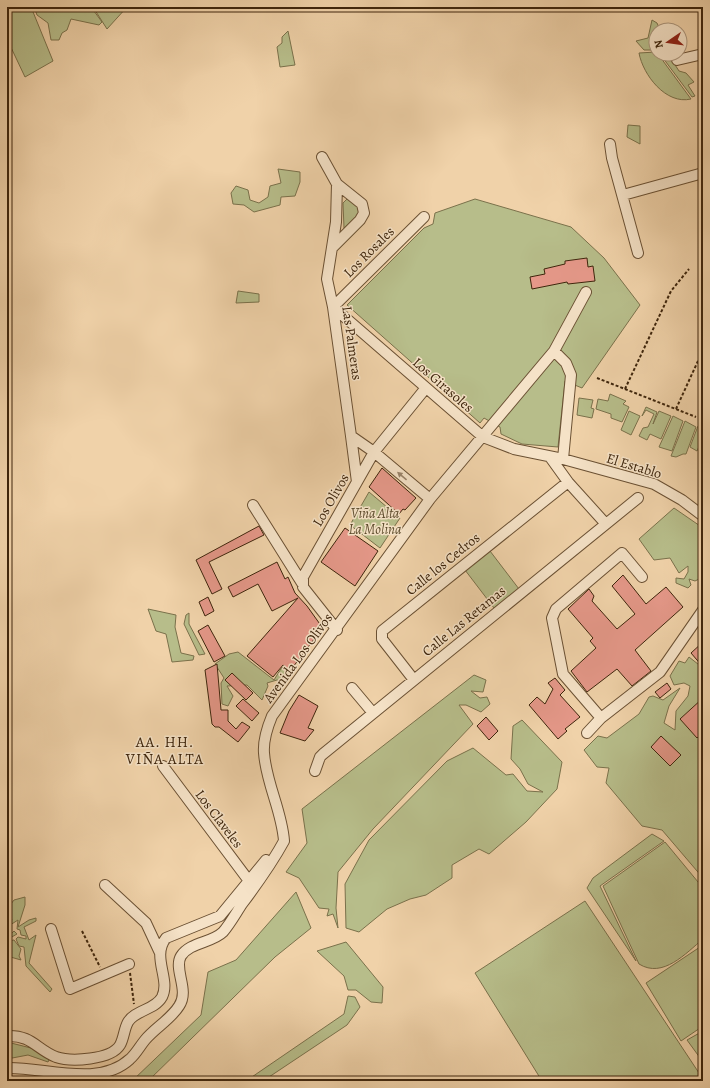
<svg xmlns="http://www.w3.org/2000/svg" width="710" height="1088" font-family="Alegreya,serif">
<style>
.green{fill:#b7bd8a;stroke:#7a714b}
.building{fill:#e59889;stroke:#3e250c}
.lines{fill:none;stroke-linecap:round;stroke-linejoin:round}
.minor-casing{stroke:#6a5033;stroke-width:12}
.path{stroke:#3e250c;stroke-width:2;stroke-dasharray:3 2;stroke-linecap:butt}
.minor{stroke:#f5e2c7;stroke-width:10}
.oneway{fill:#9a846a}
.labels{text-anchor:middle;dominant-baseline:central;stroke-width:3;stroke-linejoin:round;paint-order:stroke}
.street-label{font-size:14px;fill:#3e250c;stroke:#f5e2c7}
.park-label{font-size:14px;font-style:italic;fill:#5c4b2c;stroke:#f5e2c7}
.neighbourhood-label{font-size:15px;letter-spacing:1px;fill:#3e250c;stroke:#f5e2c7}
</style>
<rect width="100%" height="100%" fill="#f0d2a9"/>
<filter id="stains"><feTurbulence type="fractalNoise" baseFrequency=".005" numOctaves="4"/><feColorMatrix values="0 0 0 0 .2 0 0 0 0 .09 0 0 0 0 .02 0 0 0 .5 -.17"/></filter>
<radialGradient id="worn" r=".72"><stop offset=".6" stop-color="#630" stop-opacity="0"/><stop offset="1" stop-color="#630" stop-opacity=".3"/></radialGradient>
<path class="green" d="M 7,7 L 31,7 L 53,61 L 25,77 L 7,39 Z
M 34,7 L 91,7 L 102,22 L 99,25 L 71,19 L 67,30 L 62,33 L 59,40 L 51,40 L 48,23 L 37,15 Z
M 93,7 L 127,7 L 107,29 Z
M 652,20 L 657,23 L 660,30 L 656,30 L 656,50 L 644,50 L 636,41 L 648,38 Z
M 288,31 L 295,65 L 280,67 L 277,47 L 282,43 L 282,37 Z
M 656,52 L 656,54 L 658,54 L 691,99 C 666,105 643,75 639,53 Z
M 660,54 L 672,54 L 670,57 L 679,71 L 686,73 L 694,82 L 688,85 L 695,96 L 692,97 Z
M 628,125 L 640,126 L 640,144 L 627,137 Z
M 278,169 L 300,172 L 300,182 L 295,196 L 281,197 L 280,205 L 254,212 L 244,205 L 233,204 L 231,193 L 236,186 L 248,190 L 250,200 L 259,203 L 268,197 L 270,186 L 281,183 Z
M 349,197 L 358,203 L 360,216 L 344,228 L 343,203 Z
M 475,199 L 571,227 L 604,258 L 640,305 L 582,388 L 565,381 L 558,447 L 522,444 L 501,434 L 500,427 L 484,418 L 480,423 L 347,305 L 424,228 L 433,224 L 435,213 Z
M 238,291 L 259,294 L 259,302 L 236,303 Z
M 610,394 L 626,401 L 623,404 L 629,407 L 622,422 L 611,418 L 611,414 L 596,409 L 598,399 L 608,401 Z
M 579,398 L 593,400 L 591,408 L 594,409 L 592,418 L 577,415 Z
M 646,407 L 657,412 L 653,424 L 659,411 L 671,416 L 661,439 L 650,434 L 647,440 L 639,436 L 643,428 L 648,427 L 654,414 L 646,410 L 642,416 Z
M 629,411 L 640,416 L 631,435 L 621,430 Z
M 673,416 L 683,421 L 672,451 L 659,447 Z
M 685,421 L 696,427 L 686,454 L 683,454 L 676,457 L 671,456 Z
M 698,426 L 703,429 L 703,437 L 697,451 L 690,447 Z
M 369,492 L 400,518 L 380,548 L 350,525 Z
M 674,508 L 703,528 L 703,577 L 695,581 L 689,579 L 691,585 L 688,588 L 676,583 L 676,578 L 684,579 L 688,572 L 688,566 L 679,573 L 670,558 L 654,560 L 639,539 Z
M 490,551 L 519,589 L 494,608 L 465,570 Z
M 148,609 L 176,615 L 175,627 L 181,653 L 194,656 L 193,660 L 172,662 L 166,634 L 156,631 Z
M 189,613 L 189,624 L 205,654 L 199,655 L 184,624 L 186,615 Z
M 238,652 L 274,680 L 282,667 L 289,672 L 280,681 L 277,680 L 267,683 L 268,686 L 262,700 L 247,685 L 227,686 L 233,696 L 228,706 L 222,704 L 221,683 L 224,678 L 215,664 L 229,654 Z
M 689,657 L 703,668 L 703,878 L 662,830 L 642,826 L 606,783 L 609,768 L 597,767 L 584,750 L 598,736 L 607,738 L 639,714 L 649,697 L 653,696 L 663,700 L 680,688 L 669,706 L 664,723 L 675,730 L 676,711 L 688,696 L 690,686 L 684,683 L 674,685 L 670,676 L 679,661 L 685,663 Z
M 474,675 L 486,680 L 483,692 L 471,691 L 480,698 L 487,697 L 490,704 L 481,712 L 466,705 L 459,705 L 473,724 L 373,829 L 338,872 L 336,908 L 338,928 L 333,914 L 327,916 L 329,909 L 319,908 L 299,878 L 286,872 L 307,843 L 302,809 Z
M 522,720 L 562,762 L 557,789 L 526,822 L 489,854 L 479,849 L 452,865 L 452,878 L 426,895 L 410,899 L 387,909 L 359,932 L 346,928 L 345,884 L 369,840 L 447,761 L 473,748 L 506,775 L 513,774 L 527,791 L 543,792 L 528,784 L 520,769 L 511,759 L 513,726 Z
M 652,834 L 664,841 L 600,886 L 636,961 L 587,888 L 593,878 Z
M 665,842 L 703,888 L 703,939 C 686,953 663,979 639,964 L 603,886 Z
M 296,892 L 311,928 L 275,957 L 148,1081 L 132,1081 L 201,1015 L 208,972 L 236,960 Z
M 25,897 L 25,905 L 18,927 L 29,920 L 36,918 L 36,921 L 24,927 L 29,940 L 36,935 L 29,963 L 52,989 L 50,992 L 26,966 L 24,947 L 19,946 L 16,939 L 18,937 L 26,939 L 26,936 L 21,935 L 20,930 L 17,929 L 18,920 L 7,927 L 7,923 L 12,920 L 7,909 L 14,900 Z
M 585,901 L 703,1079 L 703,1081 L 542,1081 L 475,973 Z
M 7,928 L 11,934 L 14,931 L 17,934 L 10,938 L 9,941 L 14,940 L 21,949 L 19,956 L 21,960 L 7,956 Z
M 346,942 L 383,987 L 382,1003 L 371,1002 L 356,990 L 348,990 L 344,976 L 317,951 Z
M 703,945 L 703,1026 L 681,1041 L 646,983 Z
M 348,996 L 355,997 L 360,1007 L 347,1025 L 263,1081 L 246,1081 L 344,1014 Z
M 703,1031 L 703,1062 L 687,1040 Z
M 11,1043 L 31,1048 L 50,1058 L 48,1062 L 28,1055 L 7,1059 L 7,1044 Z"/>
<path class="building" d="M 587,258 L 588,267 L 593,266 L 595,281 L 568,284 L 567,282 L 532,289 L 530,277 L 545,274 L 544,269 L 565,264 L 565,261 Z
M 382,468 L 416,498 L 405,510 L 403,509 L 399,514 L 369,487 Z
M 259,526 L 264,535 L 209,562 L 222,589 L 212,594 L 196,560 Z
M 345,528 L 378,551 L 355,586 L 321,562 Z
M 277,562 L 285,579 L 288,577 L 295,593 L 307,606 L 322,627 L 321,630 L 290,671 L 283,665 L 273,677 L 247,656 L 298,598 L 272,611 L 258,584 L 233,597 L 228,587 Z
M 623,575 L 646,604 L 666,587 L 683,607 L 635,650 L 651,671 L 632,686 L 617,669 L 587,692 L 571,671 L 596,648 L 590,641 L 593,638 L 568,609 L 589,589 L 594,596 L 592,601 L 617,629 L 635,614 L 612,586 Z
M 208,597 L 214,611 L 205,616 L 199,602 Z
M 208,625 L 225,656 L 214,662 L 198,631 Z
M 703,642 L 703,667 L 691,653 Z
M 217,664 L 221,710 L 228,710 L 228,721 L 236,729 L 242,722 L 250,727 L 238,742 L 219,727 L 215,727 L 212,724 L 205,670 Z
M 232,673 L 253,693 L 246,700 L 225,680 Z
M 555,678 L 565,690 L 560,695 L 580,717 L 565,729 L 567,731 L 558,739 L 529,705 L 537,697 L 545,704 L 553,689 L 548,683 Z
M 667,683 L 671,689 L 660,698 L 655,692 Z
M 299,695 L 318,706 L 308,728 L 314,730 L 305,741 L 280,733 L 289,711 Z
M 703,698 L 703,732 L 697,738 L 680,719 Z
M 243,699 L 259,713 L 252,721 L 236,706 Z
M 486,717 L 498,731 L 489,740 L 477,726 Z
M 661,736 L 681,755 L 670,766 L 651,747 Z"/>
<g class="lines">
<defs>
<path id="minor" d="M 677,60 L 703,54
M 610,144 L 612,158 L 638,253
M 322,157 L 337,184 L 336,222 L 327,279 L 333,307 L 351,436 L 374,452 L 430,499
M 623,195 L 703,173
M 424,217 L 333,307 L 483,437 L 514,449 L 563,459 L 654,484 L 682,500 L 703,516
M 333,247 L 360,220 L 364,213 L 362,204 L 337,184
M 554,351 L 566,363 L 571,375 L 563,459
M 351,436 L 357,482
M 550,457 L 568,482 L 605,523
M 253,505 L 302,583
M 337,630 L 303,587 L 303,577 L 374,452 L 425,389
M 414,680 L 382,639 L 382,631 L 568,482
M 352,688 L 373,713
M 601,718 L 563,674 L 552,618 L 556,609 L 622,553 L 642,577
M 587,733 L 601,718 L 660,672 L 703,610
M 163,766 L 252,885
M 315,771 L 320,757 L 323,754 L 638,498
M 105,885 L 146,923 L 160,953
M 51,929 L 70,989 L 129,964
M 7,1036 C 32,1035 36,1049 56,1057 C 71,1062 111,1060 120,1045 C 124,1038 124,1029 128,1022 C 135,1010 155,1010 162,997 C 171,979 151,957 166,938 L 220,916 L 266,860
M 7,1068 C 45,1067 99,1088 130,1059 C 136,1054 140,1046 145,1040 C 155,1028 171,1019 179,1006 C 190,990 173,969 181,956 C 190,942 212,943 223,932 C 230,924 236,913 242,904 C 257,884 272,863 284,841 C 282,811 266,783 264,753 C 263,740 267,728 272,716 L 430,499 L 554,351 L 586,292"/>
</defs>
<use href="#minor" class="minor-casing"/>
<path class="path" d="M 597,378 L 696,417
M 625,389 L 671,291 L 689,269
M 676,409 L 703,350
M 82,931 L 100,967
M 130,973 L 134,1004"/>
<use href="#minor" class="minor"/>
</g>
<defs><path id="oneway-solid" d="M-6-.8H1V-3.2L6.5 0L1 3.2V.8H-6Z"/></defs>
<use class="oneway" href="#oneway-solid" transform="translate(402 476) rotate(-140)"/>
<g class="labels">
<g class="street-label">
<text transform="translate(369 252) rotate(-45)">Los Rosales</text>
<text transform="translate(352 343) rotate(82)">Las Palmeras</text>
<text transform="translate(443 385) rotate(41)">Los Girasoles</text>
<text transform="translate(634 466) rotate(17)">El Establo</text>
<text transform="translate(331 500) rotate(-60)">Los Olivos</text>
<text transform="translate(443 564) rotate(-39)">Calle los Cedros</text>
<text transform="translate(464 621) rotate(-39)">Calle Las Retamas</text>
<text transform="translate(298 658) rotate(-54)">Avenida Los Olivos</text>
<text transform="translate(219 819) rotate(53)">Los Claveles</text>
</g>
<g class="park-label">
<text x="375" y="513">Viña Alta<tspan x="375" dy="16">La Molina</tspan></text>
</g>
<g class="neighbourhood-label">
<text x="165" y="742">AA. HH.<tspan x="165" dy="17">VIÑA ALTA</tspan></text>
</g>
</g>
<rect width="710" height="1088" fill="none" stroke="#f0d2a9" stroke-width="24"/>
<rect x="8" y="8" width="694" height="1072" fill="none" stroke="#3e250c" stroke-width="2"/>
<rect x="12" y="12" width="686" height="1064" fill="none" stroke="#3e250c"/>
<g transform="translate(668 42) rotate(257)"><circle r="19" fill="#f5e2c7" stroke="#ac967c"/>
<path d="M0-3L7 15L0 10L-7 15Z" fill="#8f2418"/>
<text y="-6" font-size="11" font-weight="bold" text-anchor="middle" fill="#3e250c">N</text>
</g>
<rect width="100%" height="100%" filter="url(#stains)"/>
<rect width="100%" height="100%" fill="url(#worn)"/>
</svg>
